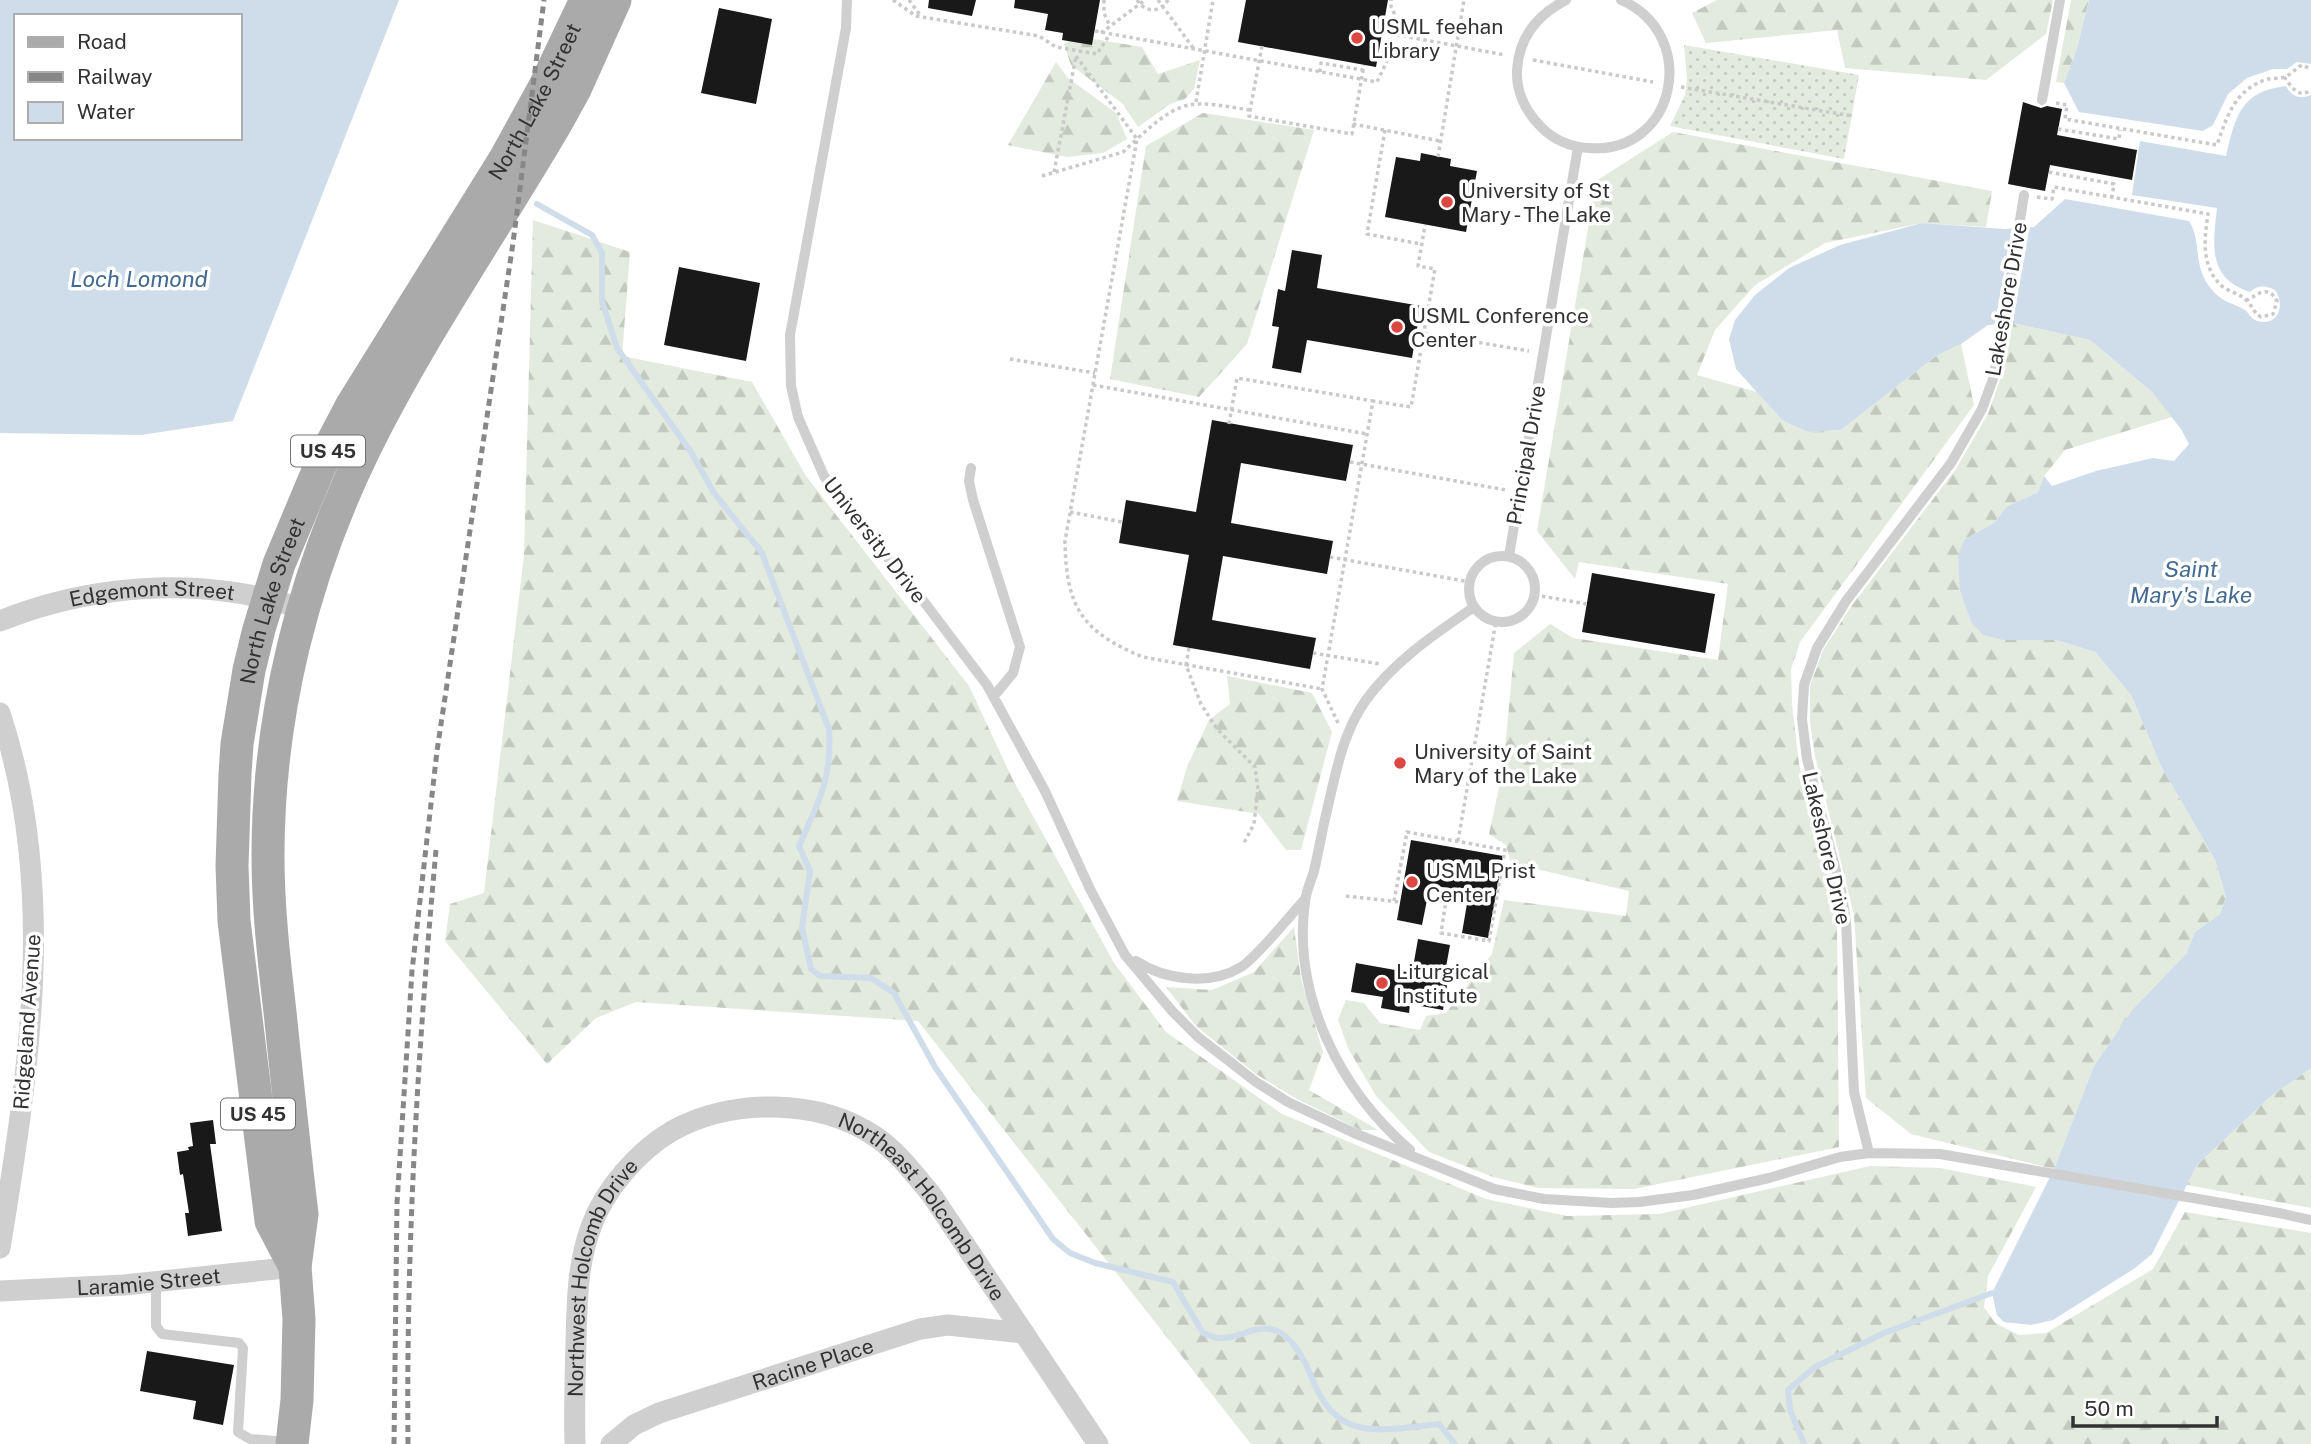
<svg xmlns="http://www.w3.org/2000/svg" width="2311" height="1444" font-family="'Public Sans',sans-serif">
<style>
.forest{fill:url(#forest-firs)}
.garden{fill:url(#garden-dots)}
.water{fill:#cfddeb;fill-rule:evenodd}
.pier{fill:#fff}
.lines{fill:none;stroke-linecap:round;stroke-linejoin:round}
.stream{stroke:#cfddeb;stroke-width:6}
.building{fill:#191919}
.path{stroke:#c9c9c9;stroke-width:3.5;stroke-dasharray:3.5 3.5;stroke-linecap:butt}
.service{stroke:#cfcfcf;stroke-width:10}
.minor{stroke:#cfcfcf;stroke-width:21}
.primary{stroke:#aaa;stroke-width:33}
.rail{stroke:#878787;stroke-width:5;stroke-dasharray:7 5;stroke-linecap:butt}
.poi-dot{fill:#dc4741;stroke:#fff;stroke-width:2.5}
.labels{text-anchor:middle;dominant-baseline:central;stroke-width:7;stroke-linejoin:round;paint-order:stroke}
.shield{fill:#fff;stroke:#707070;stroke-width:2}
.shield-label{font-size:19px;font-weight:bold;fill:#323232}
.poi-label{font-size:21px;fill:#323232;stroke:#fff;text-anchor:start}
.street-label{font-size:21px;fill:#323232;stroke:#fff}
.water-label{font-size:23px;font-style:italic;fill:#436a90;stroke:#fff}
</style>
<defs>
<pattern id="forest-firs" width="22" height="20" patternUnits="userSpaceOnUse" patternTransform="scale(1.75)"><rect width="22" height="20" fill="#e3eade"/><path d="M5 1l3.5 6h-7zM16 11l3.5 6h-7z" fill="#c3c9bf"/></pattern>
<pattern id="garden-dots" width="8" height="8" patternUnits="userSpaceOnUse" patternTransform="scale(1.75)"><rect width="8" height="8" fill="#e3eade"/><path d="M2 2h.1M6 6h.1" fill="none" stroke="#c3c9bf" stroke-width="1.8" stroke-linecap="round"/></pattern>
</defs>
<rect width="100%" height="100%" fill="#fff"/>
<path class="forest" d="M 1717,0 L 2053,0 L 2046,34 L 1986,80 L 1845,68 L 1837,30 L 1706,43 L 1692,13 Z
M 2071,0 L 2089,0 L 2077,48 L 2064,83 L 2056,82 Z
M 1076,36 L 1142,47 L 1158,74 L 1200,60 L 1194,89 L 1185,99 L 1170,104 L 1138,127 L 1123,104 L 1071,65 L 1064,44 Z
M 1056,62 L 1068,78 L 1116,113 L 1127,139 L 1103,153 L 1067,157 L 1008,145 Z
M 1203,113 L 1314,130 L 1247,344 L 1199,397 L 1110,379 L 1146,146 Z
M 1673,132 L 1992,191 L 1986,227 L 1922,223 L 1825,243 L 1755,285 L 1715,330 L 1697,375 L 1757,392 L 1783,421 L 1808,432 L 1841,430 L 1936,356 L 1961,344 L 1974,405 L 1800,642 L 1791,669 L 1792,704 L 1799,764 L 1832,891 L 1837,924 L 1839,1147 L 1634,1189 L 1539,1188 L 1493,1177 L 1429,1152 L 1376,1096 L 1348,1048 L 1338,1020 L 1346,1000 L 1364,1003 L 1380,1023 L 1420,1030 L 1426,1016 L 1446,1013 L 1492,954 L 1504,900 L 1626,916 L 1629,891 L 1511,863 L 1506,845 L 1489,834 L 1503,770 L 1514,653 L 1550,624 L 1573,638 L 1718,660 L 1728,584 L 1579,562 L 1575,579 L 1537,531 L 1596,181 Z
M 533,220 L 630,252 L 622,356 L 752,382 L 806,476 L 969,686 L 1012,778 L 1114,963 L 1166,1032 L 1282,1114 L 1486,1199 L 1567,1216 L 1659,1214 L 1870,1166 L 1940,1168 L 2036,1187 L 1988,1276 L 1984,1307 L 1995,1323 L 2019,1335 L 2046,1333 L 2153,1269 L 2185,1212 L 2311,1233 L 2311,1444 L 1251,1444 L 918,1021 L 636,1002 L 596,1018 L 547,1064 L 445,941 L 450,904 L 484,893 L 524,555 Z
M 2013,323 L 2090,340 L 2152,392 L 2172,417 L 2065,450 L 2044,476 L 2038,492 L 2006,507 L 1995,522 L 1964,540 L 1960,591 L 1971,622 L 2003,640 L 2056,640 L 2095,652 L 2131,695 L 2161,766 L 2215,860 L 2226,897 L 2220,914 L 2195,932 L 2186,954 L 2132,1010 L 2094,1066 L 2054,1169 L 1911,1134 L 1866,1098 L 1854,915 L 1815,756 L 1810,722 L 1810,686 L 1823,650 L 1853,604 L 1956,469 L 1988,414 L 2000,380 Z
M 1227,676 L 1312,693 L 1332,732 L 1301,850 L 1286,850 L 1259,814 L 1177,801 L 1187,767 L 1209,720 L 1230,704 Z
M 1294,927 L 1301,979 L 1323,1052 L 1309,1090 L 1378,1130 L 1360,1130 L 1297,1099 L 1256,1074 L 1196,1026 L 1166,987 L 1212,990 L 1254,972 Z
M 2311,1068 L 2311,1208 L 2187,1185 L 2197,1165 L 2270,1097 Z"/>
<path class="garden" d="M 1684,45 L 1859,75 L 1844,159 L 1670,126 L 1685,95 L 1687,79 Z"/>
<path class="water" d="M 0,0 L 399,0 L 233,421 L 141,435 L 0,433 ZM 16,16 L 240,16 L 240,138 L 16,138 Z
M 2089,0 L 2311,0 L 2311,64 L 2297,62 L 2287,69 L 2273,69 L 2247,78 L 2228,94 L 2213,125 L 2203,131 L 2079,112 L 2064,83 L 2077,48 Z
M 2286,86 C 2291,96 2300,100 2311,95 L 2311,1068 L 2270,1097 L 2197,1165 L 2152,1254 L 2135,1268 L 2053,1320 L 2031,1325 L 2004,1322 L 1997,1315 L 1992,1293 L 2054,1169 L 2094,1066 L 2132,1010 L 2186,954 L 2195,932 L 2220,914 L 2226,897 L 2215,860 L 2161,766 L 2131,695 L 2095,652 L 2056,640 L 2003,640 L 1983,635 L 1971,622 L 1960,591 L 1958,556 L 1964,540 L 1995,522 L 2006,507 L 2038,492 L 2044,476 L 2052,486 L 2096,471 L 2153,458 L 2174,461 L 2189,444 L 2181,429 L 2152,392 L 2090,340 L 2013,323 L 1988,325 L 1961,344 L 1936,356 L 1841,430 L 1808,432 L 1783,421 L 1736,369 L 1729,339 L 1735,320 L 1755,295 L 1789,268 L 1840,245 L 1922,223 L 2005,229 L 2034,227 L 2065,199 L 2189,221 C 2203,243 2191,267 2213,291 C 2223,303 2234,303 2245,310 C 2250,314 2251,319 2257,321 C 2278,327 2286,305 2275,290 C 2265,285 2258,285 2250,292 C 2207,278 2213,244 2217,208 L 2132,195 L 2140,141 L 2226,156 C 2235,118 2240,91 2286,86 Z"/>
<path class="pier" d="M 2030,224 L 2012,327 L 1994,328 L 2013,225 Z"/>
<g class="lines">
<path class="stream" d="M 537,204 L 592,235 L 602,253 L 602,301 L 617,348 L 691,452 L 714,493 L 762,553 L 829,729 C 832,781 819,800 799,846 L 810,871 L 802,928 L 811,969 L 820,976 L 871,978 L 894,993 L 935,1067 L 1053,1239 L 1070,1253 L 1095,1263 L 1173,1282 L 1203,1333 C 1208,1335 1213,1337 1218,1338 C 1240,1340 1259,1320 1281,1333 C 1294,1341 1306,1362 1311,1376 C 1336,1444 1379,1430 1439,1424 L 1455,1444
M 1804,1444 L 1790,1410 L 1788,1390 L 1815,1367 L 1884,1333 L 1992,1293"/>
</g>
<path class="building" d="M 929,0 L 976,0 L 972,16 L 928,8 Z
M 1015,0 L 1100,0 L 1092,45 L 1062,40 L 1063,33 L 1045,30 L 1048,14 L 1014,8 Z
M 1246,0 L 1388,0 L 1376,67 L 1238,42 Z
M 719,8 L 772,19 L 756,104 L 701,93 Z
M 2023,102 L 2041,108 L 2047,106 L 2062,109 L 2057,135 L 2137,150 L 2132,180 L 2050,165 L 2045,191 L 2008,184 Z
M 1421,153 L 1451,159 L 1450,166 L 1477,171 L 1466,232 L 1385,217 L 1396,157 L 1420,161 Z
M 1292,250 L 1322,255 L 1317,288 L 1421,306 L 1412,358 L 1307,340 L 1301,373 L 1272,368 L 1279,327 L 1272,326 L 1278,289 L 1285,291 Z
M 679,267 L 760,283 L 746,361 L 664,345 Z
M 1212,420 L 1353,445 L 1346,481 L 1241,463 L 1231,523 L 1333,541 L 1327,574 L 1223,556 L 1212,620 L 1316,638 L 1310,669 L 1173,645 L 1189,555 L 1119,543 L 1126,500 L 1196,512 Z
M 1592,573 L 1715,594 L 1705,653 L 1582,632 Z
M 1411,840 L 1503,856 L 1488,938 L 1462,933 L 1469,892 L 1448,888 L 1430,885 L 1422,925 L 1397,920 Z
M 1418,939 L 1450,945 L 1444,978 L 1448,979 L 1443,1010 L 1410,1004 L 1409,1013 L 1381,1008 L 1383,997 L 1351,992 L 1356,963 L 1412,973 Z
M 213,1120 L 216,1144 L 210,1144 L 222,1231 L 188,1236 L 185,1213 L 189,1213 L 183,1174 L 180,1175 L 177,1152 L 189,1150 L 188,1147 L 193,1146 L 190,1123 Z
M 147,1351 L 234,1365 L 223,1425 L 193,1419 L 196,1401 L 140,1391 Z"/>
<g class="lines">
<path class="path" d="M 893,0 L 916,16 L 1039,36 L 1056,47 L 1097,54 L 1110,34
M 909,0 L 920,15
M 1104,0 L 1104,13 L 1110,26
M 1137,0 C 1145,13 1160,13 1168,0
M 1158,0 L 1194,49
M 1095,31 L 1377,82 L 1387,61 L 1394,13 L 1391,6 L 1391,0
M 1382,32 L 1505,55
M 1101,33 L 1145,0
M 1262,46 L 1249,116 L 1352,134 L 1364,65
M 1533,60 L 1653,82
M 1320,72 L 1321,63 L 1363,70
M 2284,77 C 2292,87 2298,99 2311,90
M 1681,87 L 1852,116
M 1196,102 L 1213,0
M 2056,103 L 2067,105 L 2065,119 L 2217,145 C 2227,116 2235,89 2268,79 C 2273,78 2280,79 2284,77 C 2291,75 2296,68 2302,65 L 2311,69
M 1250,110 C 1191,101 1184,96 1137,139 L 1065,541 C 1066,607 1082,632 1143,657 L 1322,689
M 1353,124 L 1440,141
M 2058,129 L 2119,139 L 2120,130
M 1385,130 L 1367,234 L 1421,244
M 1438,157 L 1464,0
M 1054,172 L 1076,56
M 2049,172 L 2114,184 L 2112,197
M 1042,176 L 1123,152 L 1137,139 L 1076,56
M 2037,197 L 2052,199 L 2054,187 L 2208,214 C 2204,240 2201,268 2223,287 C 2230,292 2241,294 2247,301 C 2253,307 2253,312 2261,317 L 2273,314 L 2277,301 C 2268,285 2260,293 2247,300
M 1417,332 L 1529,351
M 1010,359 L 1095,373
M 1093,385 L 1367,434
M 1229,424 L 1237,378 L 1373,401
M 1350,462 L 1506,490
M 1070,512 L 1122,522
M 1330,557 L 1470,582
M 1535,595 L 1587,604
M 1189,648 L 1186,665 L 1201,704 L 1217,729 L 1255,767 L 1258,789 L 1254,824 L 1244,843
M 1313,653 L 1380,664
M 1338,723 L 1322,689 L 1373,401 L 1411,407 L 1435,269 L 1418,266 L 1425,225
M 1458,841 L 1496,621
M 1346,896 L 1400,902
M 1394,901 L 1407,832 L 1505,850 L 1489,941 L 1441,933 L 1448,888"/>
<path class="service" d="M 847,0 L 846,28 L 790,335 L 791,386 L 798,417 L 824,476 L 860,527 L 903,574 L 987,685 L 1045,791 L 1090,889 L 1125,955 L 1172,1011 L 1198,1037 L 1256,1082 L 1288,1102 L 1354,1133 L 1494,1189 L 1544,1199 L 1612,1203 L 1639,1202 L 1693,1195 L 1769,1178 L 1840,1157 L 1869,1153 L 1940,1154 L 2279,1213 L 2311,1220
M 1566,0 C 1537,15 1519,37 1517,70 C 1516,92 1526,112 1541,127 C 1554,140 1571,147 1589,148 C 1676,155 1701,35 1621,0
M 2042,100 L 2060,0
M 971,468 L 969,481 L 973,500 L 1020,647 L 1013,673 L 994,696
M1469 589a33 33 0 1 1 66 0a33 33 0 1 1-66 0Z
M 1509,556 L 1578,147
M 1136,961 C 1165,980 1210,986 1241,967 C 1256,958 1291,915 1305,899
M 1410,1150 C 1340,1090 1292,995 1305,902 C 1306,891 1311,881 1314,871 C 1318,854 1321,837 1325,819 C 1335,778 1341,735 1366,700 C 1394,661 1435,634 1474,607
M 1869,1153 L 1854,1092 L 1846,921 L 1841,890 L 1807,759 L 1802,719 L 1804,685 L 1817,648 L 1846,601 L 1951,463 L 1982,409 L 1993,379 L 2001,339 L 2024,195
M 156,1282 L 156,1326 L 162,1334 L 239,1343 L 243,1348 L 238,1432 L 250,1439 L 288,1442"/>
<g class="minor">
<path id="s1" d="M 0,621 C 72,592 154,581 231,592 C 256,595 280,602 304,609"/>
<path d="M 0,713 C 58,887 29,1071 0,1248"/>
<path id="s2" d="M 0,1291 L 124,1285 L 295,1267"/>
<path id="s3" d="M 575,1444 C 574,1410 575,1377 576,1343 C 577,1304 577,1265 591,1227 C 604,1190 638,1151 672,1131 C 731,1098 819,1098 876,1137 C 898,1152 914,1174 931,1194 L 1098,1444"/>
<path id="s4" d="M 611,1444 L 634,1425 L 659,1413 L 920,1329 L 948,1325 L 1024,1333"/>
</g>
<g class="primary">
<path id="s5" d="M 295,1267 L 271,1221 L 234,921 L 232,866 L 235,774 L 237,744 L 249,670 L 259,629 L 279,564 L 320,466 L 352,405 L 505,159 L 544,88 L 586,0"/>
<path d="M 292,1444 L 297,1400 L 299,1319 L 295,1267 L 302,1214 C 294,1147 287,1080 280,1012 C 274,960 268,909 268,856 C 268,715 303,575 365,448 C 420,337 491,234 554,127 L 575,89 L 615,0"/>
</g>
<path class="rail" d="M 394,1444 L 397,1203 L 412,971 L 437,751 L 513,243 L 544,0
M 408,1444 C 406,1246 418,1047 436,850"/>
</g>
<g class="poi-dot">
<circle cx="1357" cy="38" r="7"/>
<circle cx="1447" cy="202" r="7"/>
<circle cx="1397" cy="327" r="7"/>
<circle cx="1400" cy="763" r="7"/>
<circle cx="1412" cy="882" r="7"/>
<circle cx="1382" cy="983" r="7"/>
</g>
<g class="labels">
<g class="shield">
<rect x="291" y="435.5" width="74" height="31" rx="5"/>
<rect x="221" y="1098.5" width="74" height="31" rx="5"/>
</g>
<g class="shield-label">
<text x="328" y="451">US 45</text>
<text x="258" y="1114">US 45</text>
</g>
<g class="poi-label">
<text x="1371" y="26">USML feehan<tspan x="1371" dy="24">Library</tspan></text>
<text x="1461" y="190">University of St<tspan x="1461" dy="24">Mary - The Lake</tspan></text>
<text x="1411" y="315">USML Conference<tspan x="1411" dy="24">Center</tspan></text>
<text x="1414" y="751">University of Saint<tspan x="1414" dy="24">Mary of the Lake</tspan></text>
<text x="1426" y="870">USML Prist<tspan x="1426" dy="24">Center</tspan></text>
<text x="1396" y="971">Liturgical<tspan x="1396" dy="24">Institute</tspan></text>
</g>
<g class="street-label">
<text stroke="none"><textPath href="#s5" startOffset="1246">North Lake Street</textPath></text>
<text transform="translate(2006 299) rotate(-80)">Lakeshore Drive</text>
<text transform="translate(1526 455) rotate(-80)">Principal Drive</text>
<text transform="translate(875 540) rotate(52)">University Drive</text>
<text stroke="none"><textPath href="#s1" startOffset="156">Edgemont Street</textPath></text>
<text stroke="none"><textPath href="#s5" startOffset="679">North Lake Street</textPath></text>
<text transform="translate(1827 848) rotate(77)">Lakeshore Drive</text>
<text transform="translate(27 1022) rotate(-86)">Ridgeland Avenue</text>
<text stroke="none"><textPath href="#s3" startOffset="642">Northeast Holcomb Drive</textPath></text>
<text stroke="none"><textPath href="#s2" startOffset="149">Laramie Street</textPath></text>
<text stroke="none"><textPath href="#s3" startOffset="172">Northwest Holcomb Drive</textPath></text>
<text stroke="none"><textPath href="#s4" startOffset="219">Racine Place</textPath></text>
</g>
<g class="water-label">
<text x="139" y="278">Loch Lomond</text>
<text x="2191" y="568">Saint<tspan x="2191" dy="26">Mary's Lake</tspan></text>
</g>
</g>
<rect x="14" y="14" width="228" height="126" fill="#ffffff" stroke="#adadad" stroke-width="2"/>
<rect x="28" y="37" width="35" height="10" fill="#aaaaaa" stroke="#adadad" stroke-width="2"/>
<text x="77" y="49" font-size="21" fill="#323232">Road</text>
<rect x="28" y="72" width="35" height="10" fill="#878787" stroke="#adadad" stroke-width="2"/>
<text x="77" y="84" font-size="21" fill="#323232">Railway</text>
<rect x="28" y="102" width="35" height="21" fill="#cfddeb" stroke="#adadad" stroke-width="2"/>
<text x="77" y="119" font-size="21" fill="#323232">Water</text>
<path d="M2073 1416v10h144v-10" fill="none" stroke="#323232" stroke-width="3.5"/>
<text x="2084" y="1416" font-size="21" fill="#323232" stroke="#ffffff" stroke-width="5" paint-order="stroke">50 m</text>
</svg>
